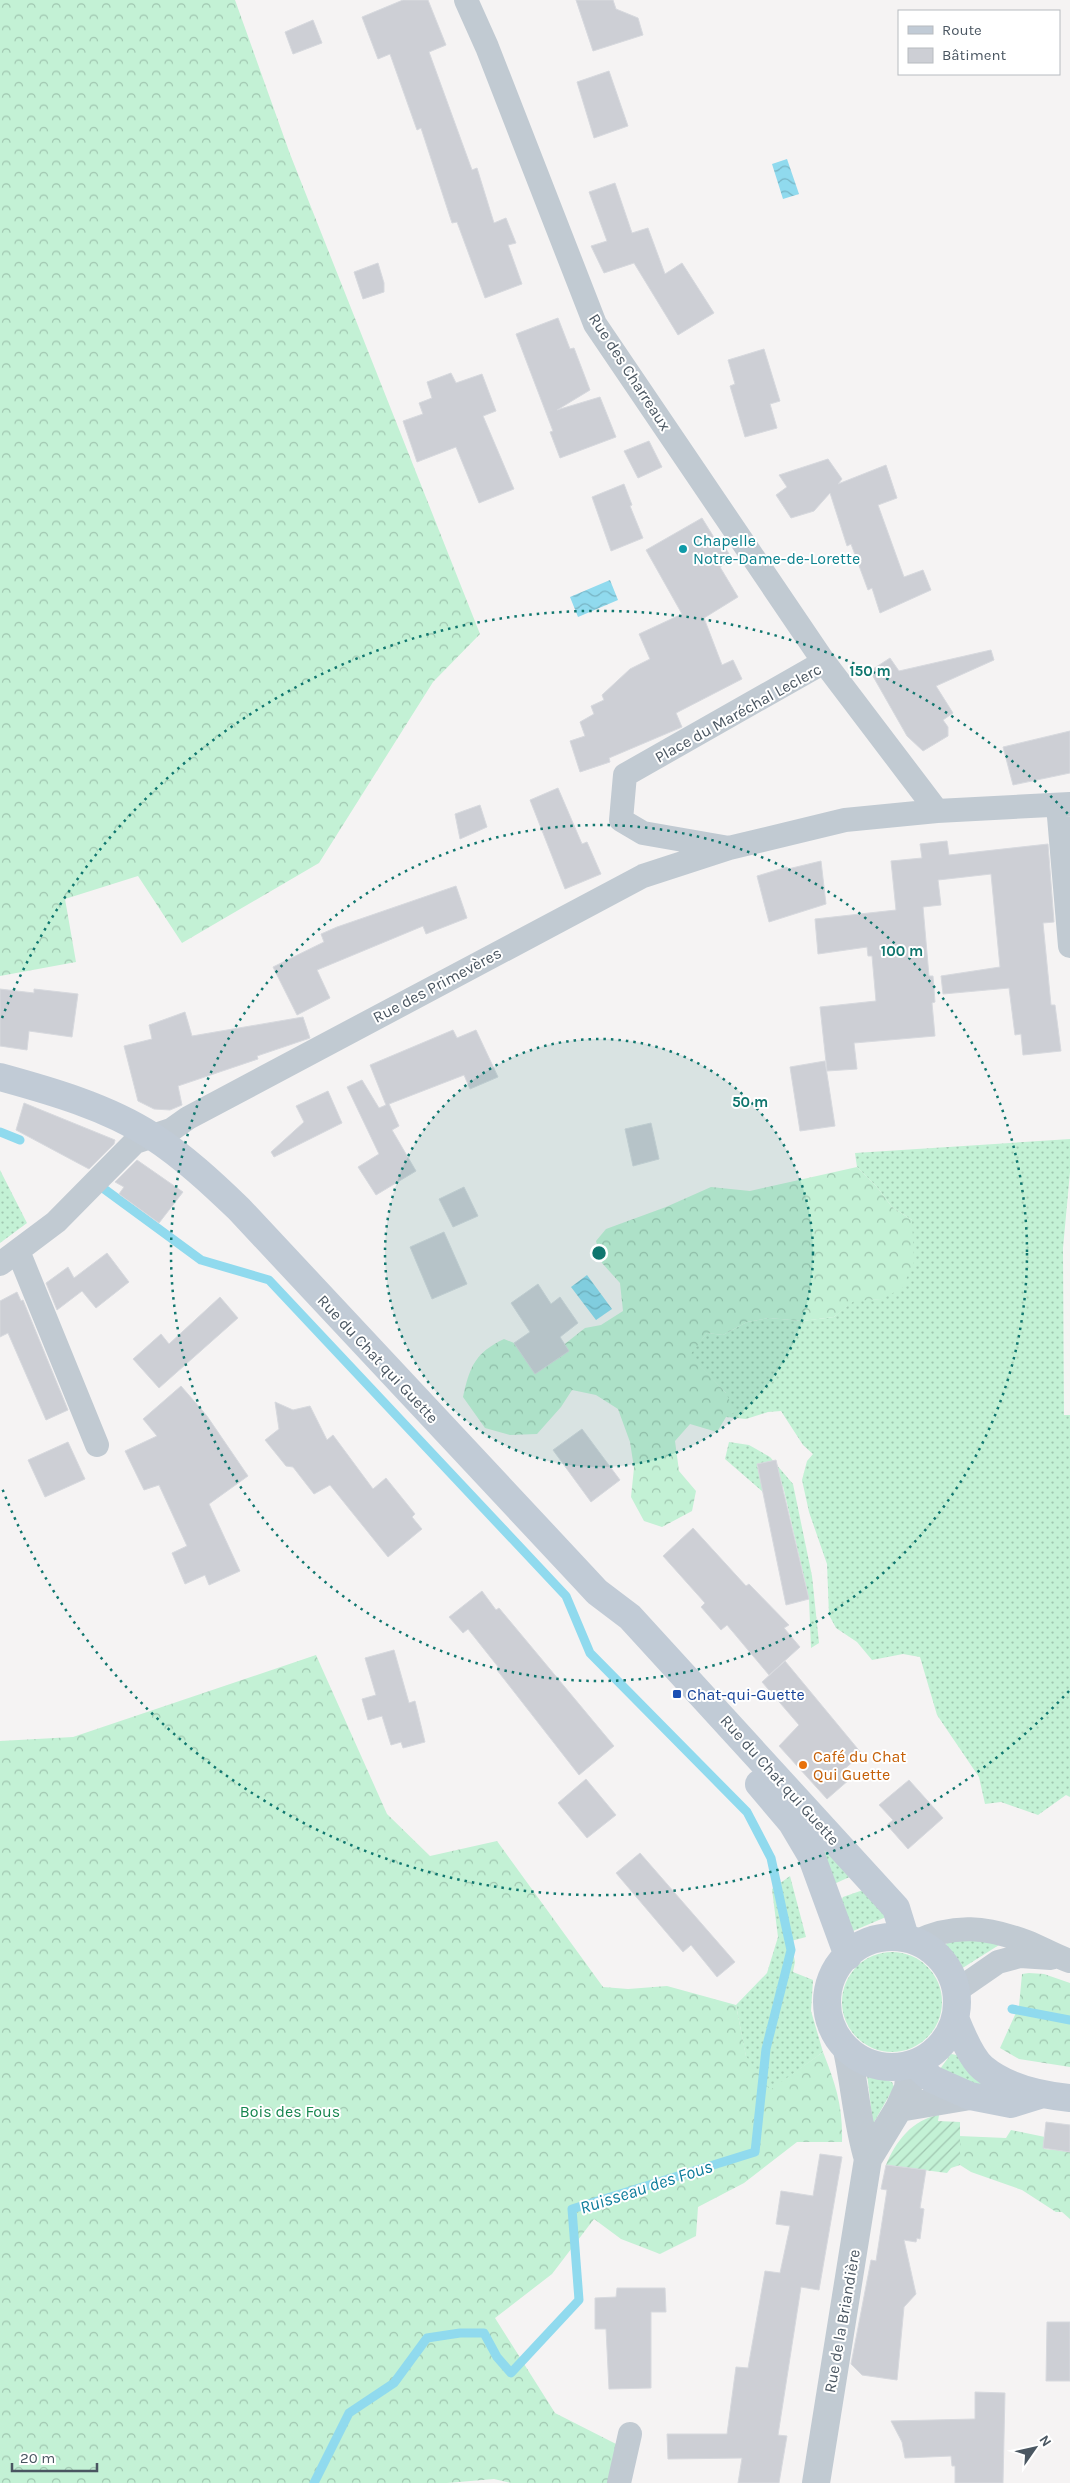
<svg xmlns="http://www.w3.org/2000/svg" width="1070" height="2483" font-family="Karla,sans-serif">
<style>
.grass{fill:url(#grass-dots)}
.forest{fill:url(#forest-crowns)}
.garden{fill:url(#garden-furrows)}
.water{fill:url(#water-waves)}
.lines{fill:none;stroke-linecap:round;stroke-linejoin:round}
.stream{stroke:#90daee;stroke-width:9}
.building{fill:#cdcfd5;stroke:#d7d9de}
.minor{stroke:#c1cad2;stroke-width:24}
.tertiary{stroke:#c1cad2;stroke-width:28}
.secondary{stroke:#c1cbd6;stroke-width:28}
.ring{fill:none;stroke:#0f766e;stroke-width:2.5;stroke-dasharray:2.5 5}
.culture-dot{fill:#0f9aa8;stroke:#fff;stroke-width:2}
.transit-dot{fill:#1a4fb4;stroke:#fff;stroke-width:2}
.food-dot{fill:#e8710a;stroke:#fff;stroke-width:2}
.labels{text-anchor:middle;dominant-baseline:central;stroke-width:4;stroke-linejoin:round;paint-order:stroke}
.street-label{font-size:16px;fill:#4a5661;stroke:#fff}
.culture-label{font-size:16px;fill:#0d838f;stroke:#fff;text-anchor:start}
.transit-label{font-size:16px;fill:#164399;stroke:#fff;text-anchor:start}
.food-label{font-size:16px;fill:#c56008;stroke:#fff;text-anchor:start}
.park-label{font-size:16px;fill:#17864f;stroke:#fff}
.water-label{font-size:18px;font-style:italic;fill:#0c7c9b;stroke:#fff}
.centre{fill:#0f766e;stroke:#fff;stroke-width:2.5}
.ring-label{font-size:15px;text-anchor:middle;font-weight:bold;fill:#0f766e;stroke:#fff;stroke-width:4;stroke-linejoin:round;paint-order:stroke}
</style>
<defs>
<pattern id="grass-dots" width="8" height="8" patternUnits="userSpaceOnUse" patternTransform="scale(1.25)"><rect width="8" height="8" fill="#c3f1d5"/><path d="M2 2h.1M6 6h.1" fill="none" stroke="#a0c6b0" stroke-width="1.8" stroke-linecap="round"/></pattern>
<pattern id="forest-crowns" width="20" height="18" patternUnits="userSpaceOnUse" patternTransform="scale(1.25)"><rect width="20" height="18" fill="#c3f1d5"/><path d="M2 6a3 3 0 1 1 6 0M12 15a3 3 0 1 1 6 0" fill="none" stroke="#a0c6b0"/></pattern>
<pattern id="garden-furrows" width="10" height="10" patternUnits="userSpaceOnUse" patternTransform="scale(1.25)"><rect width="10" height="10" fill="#c3f1d5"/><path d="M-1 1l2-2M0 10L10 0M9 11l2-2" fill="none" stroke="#a0c6b0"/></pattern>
<pattern id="water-waves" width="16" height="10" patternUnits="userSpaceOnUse" patternTransform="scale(1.25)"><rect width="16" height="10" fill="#90daee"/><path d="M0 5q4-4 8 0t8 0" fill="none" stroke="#78b4c4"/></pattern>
</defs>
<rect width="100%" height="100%" fill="#f5f3f3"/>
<path class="grass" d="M 1070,1139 L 1070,1172 L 1063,1248 L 1064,1415 L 1070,1415 L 1070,1797 L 1066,1795 L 1038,1815 L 1001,1802 L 985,1804 L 979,1777 L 937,1715 L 920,1657 L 903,1654 L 872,1660 L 857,1642 L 836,1628 L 829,1615 L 827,1564 L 809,1512 L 802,1480 L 807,1461 L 813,1454 L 803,1445 L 781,1411 L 768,1412 L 746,1419 L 726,1417 L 726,1393 L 689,1355 L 707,1333 L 723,1335 L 747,1322 L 769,1318 L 802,1321 L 834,1317 L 854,1300 L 882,1299 L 912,1220 L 892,1207 L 877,1187 L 857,1167 L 855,1153 Z
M 0,1170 L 27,1223 L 0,1243 Z
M 729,1442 L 749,1445 L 770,1457 L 793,1484 L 812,1576 L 819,1643 L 811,1648 L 809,1599 L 783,1486 L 763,1492 L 725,1459 Z
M 819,1842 L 854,1875 L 834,1884 Z
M 790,1876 L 806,1937 L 791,1941 L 795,1962 L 793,1972 L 813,1980 L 811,2011 L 823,2052 L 770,2091 L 746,2057 L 736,2005 L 767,1973 L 778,1937 L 772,1889 Z
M 866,1889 L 886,1917 L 853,1931 L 841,1901 L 843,1897 Z
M 970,1937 L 999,1945 L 961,1969 L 945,1946 L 947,1943 Z
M842 2002a50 50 0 1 1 100 0a50 50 0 1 1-100 0Z
M 951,2054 L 957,2055 L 982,2082 L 981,2084 L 979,2086 L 940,2069 Z
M 867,2074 L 892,2082 L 894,2087 L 873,2124 Z"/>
<path class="forest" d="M 0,0 L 235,0 L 290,154 L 480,634 L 433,682 L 319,863 L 182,943 L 138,876 L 65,899 L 76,962 L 0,976 Z
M 857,1167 L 877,1187 L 892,1207 L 912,1220 L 914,1262 L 902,1288 L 882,1299 L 854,1301 L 834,1317 L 802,1321 L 769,1318 L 747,1322 L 723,1335 L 707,1333 L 690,1355 L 726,1393 L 735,1412 L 726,1417 L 717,1432 L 690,1424 L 675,1441 L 679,1471 L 696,1491 L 692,1511 L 662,1527 L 644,1521 L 631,1497 L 634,1468 L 630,1442 L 618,1409 L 596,1395 L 572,1390 L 561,1407 L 537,1434 L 510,1435 L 485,1428 L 463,1397 C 470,1366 475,1353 504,1339 L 541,1354 L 556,1351 L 585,1328 L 601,1325 L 623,1311 L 620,1283 L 602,1263 L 596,1241 L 606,1229 L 666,1207 L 711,1187 L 750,1191 Z
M 316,1655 L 387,1814 L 430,1856 L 497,1841 L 603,1987 L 628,1989 L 667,1986 L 736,2005 L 746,2056 L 770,2090 L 823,2052 C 836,2085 843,2107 842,2142 L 797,2142 L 744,2183 L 698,2207 L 696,2236 L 660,2254 L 621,2239 L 594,2219 L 552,2274 L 495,2318 L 555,2413 L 622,2447 L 609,2483 L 511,2483 L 494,2479 L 447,2483 L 0,2483 L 0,1741 L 73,1737 Z
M 1029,1973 L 1044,1974 L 1070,1983 L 1070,2067 L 1019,2059 L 1000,2048 L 1019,2006 L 1022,1974 Z
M 1011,2130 L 1045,2137 L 1044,2149 L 1070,2151 L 1070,2219 L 1062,2212 L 1056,2212 L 1022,2190 L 971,2172 L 960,2165 L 959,2136 L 1006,2138 Z"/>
<path class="garden" d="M 939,2115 L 938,2121 L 960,2122 L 960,2165 L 951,2168 L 947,2173 L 886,2165 C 895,2142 913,2119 939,2115 Z"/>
<path class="water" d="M 787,159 L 799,194 L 783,199 L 772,164 Z
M 610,580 L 618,600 L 578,617 L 570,597 Z
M 587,1275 L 612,1309 L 596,1320 L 571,1287 Z"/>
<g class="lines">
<path class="stream" d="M 0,1132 L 20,1140
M 96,1183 L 201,1260 L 269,1280 L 566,1596 L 590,1653 L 747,1812 L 771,1858 L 791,1950 L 766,2049 L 755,2152 L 572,2209 L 579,2300 L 511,2373 L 497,2357 L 484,2333 L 460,2333 L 427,2338 L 394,2383 L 349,2413 L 314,2483
M 1012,2009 L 1070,2020"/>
</g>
<path class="building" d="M 403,0 L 428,0 L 446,45 L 429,52 L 472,170 L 477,168 L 494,223 L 506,218 L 516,243 L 508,245 L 522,284 L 485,298 L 457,222 L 452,223 L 421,128 L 417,130 L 390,54 L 378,59 L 362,17 Z
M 576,0 L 613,0 L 616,9 L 638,18 L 643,35 L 593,51 Z
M 313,20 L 322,43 L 293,54 L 285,32 Z
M 609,71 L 628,126 L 594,138 L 577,82 Z
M 615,183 L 632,233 L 648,228 L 665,274 L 682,263 L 714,313 L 678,335 L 634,263 L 604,273 L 591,246 L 607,241 L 589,192 Z
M 378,263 L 384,283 L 384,292 L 363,299 L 354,272 Z
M 558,318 L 570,349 L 574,348 L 590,390 L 557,410 L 600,397 L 616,437 L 560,458 L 550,432 L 553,431 L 516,334 Z
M 764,349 L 780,401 L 770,404 L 777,428 L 745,437 L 730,386 L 735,384 L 728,360 Z
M 451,373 L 456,383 L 482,374 L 496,411 L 483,416 L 514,489 L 479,503 L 456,447 L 417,462 L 403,421 L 423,414 L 419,403 L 432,398 L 427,382 Z
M 649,441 L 662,467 L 638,478 L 624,451 Z
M 828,459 L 842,479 L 838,484 L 886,465 L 897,498 L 878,505 L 904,577 L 923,570 L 931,590 L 880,613 L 872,588 L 868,590 L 851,544 L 847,546 L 830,493 L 814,511 L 791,518 L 776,495 L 787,487 L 779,475 Z
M 624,484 L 632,505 L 630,506 L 643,538 L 611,551 L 592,497 Z
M 702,518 L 715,539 L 719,537 L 732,559 L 720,567 L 738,597 L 704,618 L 722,665 L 733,660 L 742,679 L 676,713 L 682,727 L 609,758 L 610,762 L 580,772 L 570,741 L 585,736 L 580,722 L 594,714 L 591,706 L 604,700 L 602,695 L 630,669 L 650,659 L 639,634 L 682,614 L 646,550 Z
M 991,650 L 994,660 L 936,686 L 953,713 L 943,720 L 948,727 L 948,736 L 923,751 L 907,736 L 870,671 L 890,658 L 899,671 Z
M 1070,731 L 1070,773 L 1013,785 L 1003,747 Z
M 558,788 L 582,844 L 587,842 L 601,874 L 565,889 L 530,800 Z
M 480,805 L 487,827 L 460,839 L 455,814 Z
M 947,841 L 949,855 L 1048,844 L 1054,922 L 1043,923 L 1051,1005 L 1055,1005 L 1061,1051 L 1023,1055 L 1021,1034 L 1015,1035 L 1009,988 L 943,994 L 941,976 L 1000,967 L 991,874 L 938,880 L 941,905 L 923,907 L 929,976 L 933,976 L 935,1002 L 932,1003 L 935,1036 L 854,1043 L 857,1069 L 827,1071 L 820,1007 L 876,1001 L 872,956 L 868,956 L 867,947 L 818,954 L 815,919 L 896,910 L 891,861 L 922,858 L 920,844 Z
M 821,861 L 826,904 L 769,922 L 757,876 L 787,867 L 788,869 Z
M 456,886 L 467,918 L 426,934 L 423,926 L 317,970 L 330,998 L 297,1015 L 273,967 L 324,942 L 321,934 L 337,927 Z
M 0,989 L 34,993 L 34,989 L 78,994 L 72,1037 L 29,1031 L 27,1050 L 0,1046 Z
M 185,1012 L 192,1036 L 303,1017 L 310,1038 L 257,1056 L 258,1059 L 178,1086 L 182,1105 L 170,1110 L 154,1109 L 138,1101 L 124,1046 L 152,1039 L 149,1025 Z
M 453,1030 L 457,1038 L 476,1030 L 498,1077 L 470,1089 L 464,1075 L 389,1104 L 399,1126 L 392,1130 L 416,1171 L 376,1195 L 358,1167 L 379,1154 L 347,1087 L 362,1080 L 379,1108 L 386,1105 L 370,1065 Z
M 825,1061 L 835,1126 L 800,1131 L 790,1067 Z
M 328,1091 L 342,1123 L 274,1157 L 271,1152 L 304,1122 L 296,1106 Z
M 24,1103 L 115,1140 L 114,1144 L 89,1169 L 16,1130 Z
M 651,1123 L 659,1159 L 633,1166 L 625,1129 Z
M 137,1160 L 183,1192 L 159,1223 L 119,1194 L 124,1187 L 115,1182 Z
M 464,1187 L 478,1216 L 453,1227 L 439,1199 Z
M 444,1232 L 467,1284 L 432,1299 L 410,1247 Z
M 107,1253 L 129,1282 L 96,1308 L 82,1291 L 57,1310 L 46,1283 L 68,1267 L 74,1278 Z
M 538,1284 L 551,1304 L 560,1297 L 578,1323 L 560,1337 L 569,1351 L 535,1374 L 514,1343 L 530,1332 L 511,1303 Z
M 17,1292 L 21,1301 L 23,1300 L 68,1410 L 46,1420 L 8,1333 L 0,1337 L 0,1301 Z
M 220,1297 L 238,1318 L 159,1388 L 133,1359 L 161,1334 L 169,1344 Z
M 181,1386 L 207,1416 L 248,1476 L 209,1504 L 240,1571 L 209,1585 L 205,1575 L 185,1584 L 172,1553 L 187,1546 L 159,1485 L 144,1490 L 125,1451 L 157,1436 L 143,1419 Z
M 275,1402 L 293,1410 L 310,1406 L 327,1440 L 333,1435 L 373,1489 L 386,1478 L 415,1514 L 412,1517 L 422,1529 L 388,1557 L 330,1485 L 314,1494 L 293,1467 L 286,1466 L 265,1440 L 279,1429 Z
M 582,1429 L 620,1480 L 591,1502 L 553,1450 Z
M 68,1442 L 85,1479 L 45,1497 L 28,1460 Z
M 776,1460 L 809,1599 L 786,1605 L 757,1464 Z
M 693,1528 L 746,1586 L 749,1584 L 789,1625 L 784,1628 L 800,1647 L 769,1675 L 727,1625 L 721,1630 L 701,1607 L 705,1603 L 663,1556 Z
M 482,1591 L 496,1610 L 499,1608 L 614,1746 L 579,1775 L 497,1670 L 499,1668 L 468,1629 L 463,1633 L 449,1617 Z
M 394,1650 L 409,1703 L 415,1701 L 425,1742 L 403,1748 L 401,1742 L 391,1745 L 382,1716 L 368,1720 L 362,1699 L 376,1695 L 365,1658 Z
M 785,1661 L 862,1754 L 842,1771 L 850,1779 L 827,1799 L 779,1746 L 799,1725 L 762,1682 Z
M 586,1779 L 616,1815 L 587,1838 L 558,1803 Z
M 909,1780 L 943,1818 L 908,1849 L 887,1825 L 893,1820 L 879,1805 Z
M 640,1853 L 735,1962 L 717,1977 L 691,1945 L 683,1952 L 616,1873 Z
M 1046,2122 L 1070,2125 L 1070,2152 L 1043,2148 Z
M 820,2154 L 842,2157 L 819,2290 L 801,2287 L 778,2435 L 787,2436 L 779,2483 L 738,2483 L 742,2458 L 668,2459 L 667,2434 L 727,2434 L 736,2367 L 748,2368 L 765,2271 L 780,2273 L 790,2226 L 776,2224 L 781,2191 L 813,2196 Z
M 886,2165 L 926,2170 L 920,2208 L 924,2209 L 920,2239 L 917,2238 L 916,2242 L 904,2240 L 916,2294 L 904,2307 L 897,2380 L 862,2375 L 851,2364 L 871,2260 L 876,2261 L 887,2190 L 881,2189 Z
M 617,2288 L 665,2288 L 666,2312 L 651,2312 L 651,2388 L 609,2389 L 606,2329 L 595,2329 L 595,2298 L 616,2297 Z
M 1047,2322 L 1070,2322 L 1070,2381 L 1046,2381 Z
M 975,2392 L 1005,2393 L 1003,2483 L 955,2483 L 955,2466 L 952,2466 L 951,2456 L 905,2458 L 902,2442 L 891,2421 L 975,2419 Z"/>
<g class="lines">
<path class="minor" d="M 466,0 L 487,47 L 595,324 L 824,662 L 937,811
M 824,662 L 625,775 L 621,820 L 643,833 L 729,848 L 845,820 L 937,811 L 1070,804
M 1058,805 L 1070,946
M 18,1251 L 97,1445
M 0,1264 L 56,1222 L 135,1142 L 171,1130 L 188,1118 L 643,876 L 729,848
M 915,1942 C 954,1923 987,1927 1027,1942 C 1042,1948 1055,1956 1070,1961
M 956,1991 L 998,1962 L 1020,1956 L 1051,1958
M 619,2483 L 630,2434"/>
<path class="tertiary" d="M 847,2050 C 855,2086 857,2123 868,2159
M 899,2108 L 970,2096
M 816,2483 L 868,2159 L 899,2108 L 908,2088 L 910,2067"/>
<path class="secondary" d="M 0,1077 C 51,1091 107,1107 152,1136 C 184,1157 212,1183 239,1209 L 584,1578 L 597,1592 L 630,1617 L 896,1908 L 905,1937
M 759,1784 L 792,1823 L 811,1855 L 848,1956
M827 2002a65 65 0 1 1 130 0a65 65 0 1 1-130 0Z
M 955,2018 C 961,2033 971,2058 983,2068 C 1007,2088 1040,2095 1070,2098
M 916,2065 L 932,2079 L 970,2096 L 1011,2104 L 1040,2095"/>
</g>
<circle cx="599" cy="1253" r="214" fill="#0f766e" fill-opacity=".12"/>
<g class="ring">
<circle cx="599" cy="1253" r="214"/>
<circle cx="599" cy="1253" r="428"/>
<path d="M1069 1691A642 642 0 0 1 2 1488M2 1018A642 642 0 0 1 1069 815"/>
</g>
<circle class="culture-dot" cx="683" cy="549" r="5"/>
<rect class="transit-dot" x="672" y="1689" width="10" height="10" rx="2.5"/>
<circle class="food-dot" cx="803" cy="1765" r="5"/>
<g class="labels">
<g class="street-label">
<text transform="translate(630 372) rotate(57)">Rue des Charreaux</text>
<text transform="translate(738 713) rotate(-29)">Place du Maréchal Leclerc</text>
<text transform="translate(437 985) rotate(-28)">Rue des Primevères</text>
<text transform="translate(378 1359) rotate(47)">Rue du Chat qui Guette</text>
<text transform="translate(780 1780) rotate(48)">Rue du Chat qui Guette</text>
<text transform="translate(842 2321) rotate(-80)">Rue de la Briandière</text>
</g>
<g class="culture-label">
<text x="693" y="540">Chapelle<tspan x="693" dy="18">Notre-Dame-de-Lorette</tspan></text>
</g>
<g class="transit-label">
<text x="687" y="1694">Chat-qui-Guette</text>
</g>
<g class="food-label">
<text x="813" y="1756">Café du Chat<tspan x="813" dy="18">Qui Guette</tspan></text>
</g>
<g class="park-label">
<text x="290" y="2111">Bois des Fous</text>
</g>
<g class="water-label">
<text transform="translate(646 2187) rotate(-18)">Ruisseau des Fous</text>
</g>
</g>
<circle cx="599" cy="1253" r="8" class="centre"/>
<g class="ring-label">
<text x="870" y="676">150 m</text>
<text x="902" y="956">100 m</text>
<text x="750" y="1107">50 m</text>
</g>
<rect x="898" y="10" width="162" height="65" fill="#ffffff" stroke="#b7bbc0"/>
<rect x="908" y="26" width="25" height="8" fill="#c1cbd6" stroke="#b7bbc0"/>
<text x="942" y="35" font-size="15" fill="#4a5661">Route</text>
<rect x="908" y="48" width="25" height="15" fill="#cdcfd5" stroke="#b7bbc0"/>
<text x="942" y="60" font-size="15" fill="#4a5661">Bâtiment</text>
<g transform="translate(1035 2448) rotate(56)" stroke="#ffffff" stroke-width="4" paint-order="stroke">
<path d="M0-4L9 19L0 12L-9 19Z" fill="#4a5661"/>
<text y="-8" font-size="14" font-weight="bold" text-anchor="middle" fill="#4a5661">N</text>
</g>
<path d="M12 2463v8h85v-8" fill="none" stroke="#4a5661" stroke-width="2.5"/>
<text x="20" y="2463" font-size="15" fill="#4a5661" stroke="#ffffff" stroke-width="4" paint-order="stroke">20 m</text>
</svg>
